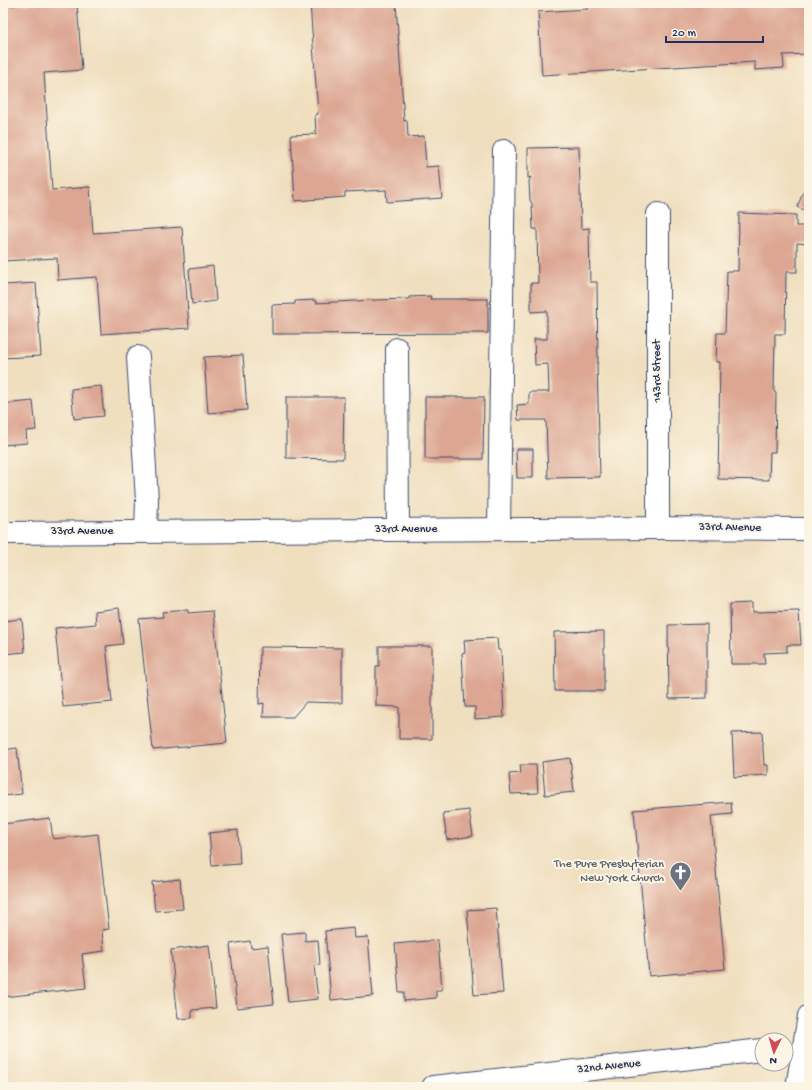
<svg xmlns="http://www.w3.org/2000/svg" width="812" height="1090" font-family="'Gochi Hand',sans-serif">
<style>
.building{fill:#dca692}
.lines{fill:none;stroke-linecap:round;stroke-linejoin:round}
.minor-casing{stroke:#3b496d;stroke-width:24}
.minor{stroke:#fff;stroke-width:22}
.labels{text-anchor:middle;dominant-baseline:central;stroke-width:4;stroke-linejoin:round;paint-order:stroke}
.street-label{font-size:12px;fill:#1b2f5e;stroke:#fcf5e5}
.worship-label{font-size:12px;fill:#5b616d;stroke:#fcf5e5;text-anchor:end}
</style>
<rect width="100%" height="100%" fill="#fcf5e5"/>
<filter id="ink" filterUnits="userSpaceOnUse"><feTurbulence type="fractalNoise" baseFrequency=".025" numOctaves="2"/><feDisplacementMap in="SourceGraphic" scale="8" xChannelSelector="R" yChannelSelector="G"/><feConvolveMatrix kernelMatrix="1 2 1 2 8 2 1 2 1" color-interpolation-filters="sRGB"/></filter>
<filter id="wash" filterUnits="userSpaceOnUse"><feTurbulence type="fractalNoise" baseFrequency=".012" numOctaves="4" result="noise"/><feDisplacementMap in="SourceGraphic" scale="16" xChannelSelector="R" yChannelSelector="G"/><feGaussianBlur stdDeviation="0.9" result="paint"/><feColorMatrix in="noise" values="0 0 0 0 0 0 0 0 0 0 0 0 0 0 0 0 0 1.4 0 .05"/><feComposite in="paint" operator="in"/></filter>
<g filter="url(#wash)">
<rect width="100%" height="100%" fill="#f0dfbf"/>
<g id="blocks">
<path class="building" d="M 39,3 L 77,3 L 82,70 L 44,73 L 52,190 L 90,187 L 93,233 L 182,227 L 189,328 L 101,334 L 97,277 L 58,280 L 57,258 L 3,261 L 3,6 Z
M 310,3 L 396,3 L 404,121 L 407,120 L 408,137 L 424,136 L 426,167 L 439,166 L 442,198 L 387,202 L 386,190 L 345,192 L 345,197 L 295,201 L 291,135 L 316,134 L 315,115 L 318,114 Z
M 588,3 L 809,3 L 809,54 L 783,55 L 784,68 L 755,70 L 755,62 L 542,75 L 538,12 L 588,9 Z
M 579,147 L 581,229 L 589,228 L 590,282 L 597,282 L 598,363 L 597,363 L 600,477 L 548,478 L 546,420 L 518,420 L 517,405 L 529,404 L 529,392 L 549,392 L 548,364 L 535,365 L 534,339 L 547,339 L 547,311 L 531,312 L 531,283 L 538,283 L 537,229 L 533,229 L 532,204 L 530,200 L 529,181 L 531,177 L 528,178 L 528,148 Z
M 809,179 L 809,212 L 797,207 Z
M 739,213 L 796,215 L 796,226 L 809,226 L 809,244 L 797,243 L 797,272 L 786,272 L 785,334 L 775,334 L 774,392 L 776,393 L 775,452 L 770,452 L 769,480 L 718,479 L 720,362 L 716,362 L 717,333 L 725,333 L 727,271 L 738,271 Z
M 213,266 L 216,301 L 192,304 L 189,269 Z
M 36,283 L 41,356 L 3,358 L 3,285 Z
M 431,296 L 430,299 L 488,299 L 488,333 L 272,334 L 272,305 L 295,304 L 295,301 L 315,300 L 316,303 L 375,300 L 409,299 L 409,297 Z
M 243,355 L 247,410 L 208,413 L 204,357 Z
M 101,386 L 104,416 L 74,419 L 71,389 Z
M 286,397 L 344,397 L 343,459 L 286,458 Z
M 425,397 L 484,397 L 483,459 L 425,459 Z
M 33,401 L 36,430 L 26,431 L 27,443 L 3,445 L 3,404 Z
M 516,449 L 533,449 L 533,478 L 517,478 Z
M 752,603 L 752,612 L 799,611 L 801,645 L 787,645 L 787,652 L 764,653 L 765,664 L 731,664 L 730,604 Z
M 119,608 L 123,644 L 106,646 L 112,702 L 63,707 L 55,628 L 96,624 L 95,611 Z
M 188,610 L 188,613 L 213,611 L 227,743 L 153,750 L 139,619 L 163,617 L 162,612 Z
M 22,619 L 25,652 L 3,654 L 3,621 Z
M 707,624 L 707,698 L 669,699 L 668,625 Z
M 604,631 L 604,691 L 555,691 L 554,632 Z
M 497,638 L 498,650 L 501,650 L 504,717 L 475,719 L 475,707 L 465,707 L 462,653 L 465,652 L 464,640 Z
M 379,646 L 432,646 L 432,739 L 399,739 L 399,707 L 376,706 L 376,666 L 379,666 Z
M 260,647 L 342,648 L 342,703 L 306,702 L 293,717 L 263,717 L 264,703 L 259,704 Z
M 762,732 L 764,765 L 768,765 L 768,775 L 734,777 L 732,733 Z
M 17,748 L 22,794 L 3,796 L 3,750 Z
M 570,758 L 574,792 L 545,795 L 542,762 Z
M 520,765 L 536,765 L 538,793 L 511,794 L 509,774 L 521,773 Z
M 731,802 L 732,814 L 711,816 L 725,969 L 649,976 L 634,810 Z
M 469,810 L 473,836 L 447,840 L 443,813 Z
M 50,818 L 53,839 L 98,834 L 109,929 L 102,930 L 104,951 L 82,954 L 86,988 L 3,997 L 3,824 Z
M 238,830 L 240,864 L 212,866 L 209,833 Z
M 180,879 L 183,909 L 155,911 L 152,882 Z
M 496,908 L 503,993 L 474,995 L 467,910 Z
M 354,928 L 355,938 L 368,937 L 373,996 L 331,1000 L 325,931 Z
M 305,932 L 305,941 L 318,940 L 320,965 L 314,966 L 318,999 L 288,1002 L 281,934 Z
M 438,940 L 442,990 L 436,990 L 436,998 L 404,1001 L 404,992 L 399,992 L 395,944 Z
M 250,941 L 251,948 L 268,946 L 274,1004 L 237,1008 L 230,944 Z
M 209,945 L 216,1008 L 192,1010 L 192,1018 L 178,1019 L 171,950 Z"/>
</g>
</g>
<g filter="url(#ink)">
<use href="#blocks" fill-opacity="0" stroke="#3b496d" stroke-width="1"/>
<g class="lines">
<defs>
<path id="minor" d="M 658,214 L 658,528
M 397,349 L 398,530
M 138,357 L 147,500 L 146,532
M 499,529 L 504,151
M 3,533 L 658,528 L 809,529
M 433,1087 L 762,1050
M 797,1087 L 809,1016"/>
</defs>
<use href="#minor" class="minor-casing"/>
<use href="#minor" class="minor"/>
</g>
</g>
<defs>
<symbol id="church-pin" viewBox="-11 -11 22 30"><path d="M0 17L-7.5 6A9.5 9.5 0 1 1 7.5 6Z" fill="#6b7280" stroke="#fcf5e5"/><path d="M-1.2-6h2.4v3.5h3.3v2.4h-3.3V6h-2.4V-.1h-3.3v-2.4h3.3Z" fill="#fff"/></symbol>
</defs>
<g fill-rule="evenodd">
<use href="#church-pin" x="668" y="860" width="25" height="34"/>
</g>
<g class="labels">
<g class="street-label">
<text transform="translate(658 371) rotate(-90)">143rd Street</text>
<text transform="translate(730 528) rotate(1)">33rd Avenue</text>
<text x="406" y="530">33rd Avenue</text>
<text x="82" y="532">33rd Avenue</text>
<text transform="translate(609 1067) rotate(-6)">32nd Avenue</text>
</g>
<g class="worship-label">
<text x="664" y="865">The Pure Presbyterian<tspan x="664" dy="14">New York Church</tspan></text>
</g>
</g>
<rect width="812" height="1090" fill="none" stroke="#fcf5e5" stroke-width="16"/>
<g transform="translate(774 1052) rotate(185)"><circle r="19" fill="#fcf5e5" stroke="#a2a6af"/>
<path d="M0-3L7 15L0 10L-7 15Z" fill="#d1495b"/>
<text y="-6" font-size="11" font-weight="bold" text-anchor="middle" fill="#1b2f5e">N</text>
</g>
<path d="M666 36v6h97v-6" fill="none" stroke="#1b2f5e" stroke-width="2"/>
<text x="672" y="36" font-size="12" fill="#1b2f5e" stroke="#fcf5e5" stroke-width="3" paint-order="stroke">20 m</text>
</svg>
